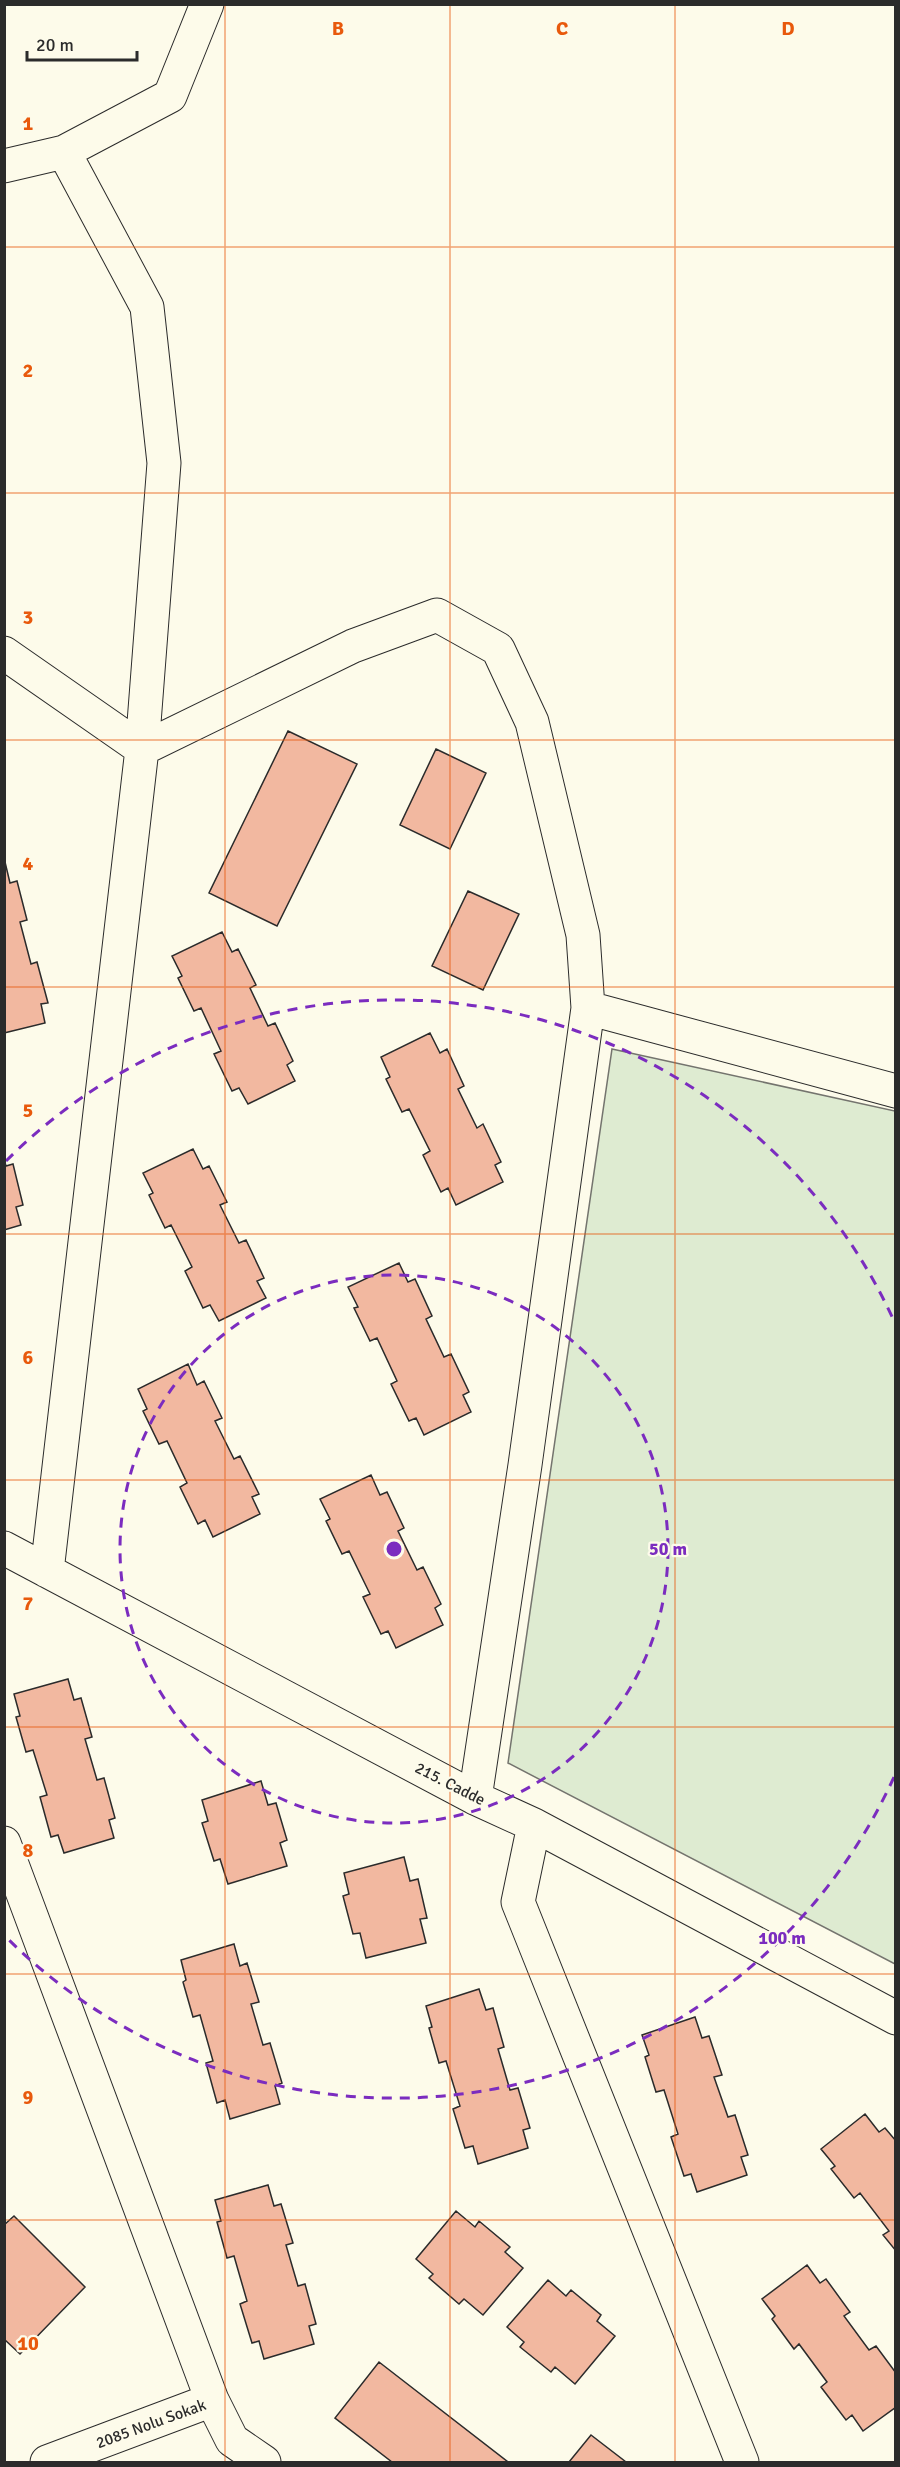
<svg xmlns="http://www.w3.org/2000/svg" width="900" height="2467" font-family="Signika,sans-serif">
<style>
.green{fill:#deebd1;stroke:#74746e;stroke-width:1.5}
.building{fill:#f2b8a0;stroke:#2b2b2b;stroke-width:1.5}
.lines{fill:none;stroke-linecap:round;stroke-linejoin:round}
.minor-casing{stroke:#2b2b2b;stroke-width:35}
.minor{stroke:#fdfbea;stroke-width:33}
.grid{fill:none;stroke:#e8590c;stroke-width:1.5;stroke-opacity:0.55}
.ring{fill:none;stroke:#7b2cbf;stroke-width:3;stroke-dasharray:10 8}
.labels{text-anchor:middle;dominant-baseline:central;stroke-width:4.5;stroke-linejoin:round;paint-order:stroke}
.street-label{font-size:16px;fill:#2b2b2b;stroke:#fdfbea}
.grid-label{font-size:20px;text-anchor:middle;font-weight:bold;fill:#e8590c;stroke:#fdfbea;stroke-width:4.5;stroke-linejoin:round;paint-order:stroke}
.centre{fill:#7b2cbf;stroke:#fdfbea;stroke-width:3}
.ring-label{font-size:18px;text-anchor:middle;font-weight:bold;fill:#7b2cbf;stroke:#fdfbea;stroke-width:4.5;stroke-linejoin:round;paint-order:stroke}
</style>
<rect width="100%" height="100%" fill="#fdfbea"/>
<path class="green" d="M 612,1049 L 895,1111 L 895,1964 L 508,1763 Z"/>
<path class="building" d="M 288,731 L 357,764 L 277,926 L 209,893 Z
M 436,749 L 486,773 L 450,849 L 400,825 Z
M 5,862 L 10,883 L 17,881 L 27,920 L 20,922 L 31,964 L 37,962 L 48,1003 L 41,1004 L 45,1023 L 4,1033 Z
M 468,891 L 519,914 L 483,990 L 432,966 Z
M 222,932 L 232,952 L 238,949 L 256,985 L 250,988 L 268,1026 L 275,1023 L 293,1061 L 287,1065 L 295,1081 L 248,1104 L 239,1088 L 232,1091 L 214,1054 L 221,1051 L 201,1008 L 194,1011 L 178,978 L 182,976 L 172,956 Z
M 430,1033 L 440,1053 L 447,1049 L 464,1086 L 458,1089 L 477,1128 L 483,1124 L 501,1162 L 495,1165 L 503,1182 L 456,1205 L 448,1188 L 441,1192 L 423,1155 L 430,1151 L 409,1109 L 402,1112 L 386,1079 L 390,1077 L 381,1057 Z
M 193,1149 L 203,1169 L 209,1166 L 227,1202 L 220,1205 L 239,1243 L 246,1240 L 264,1278 L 257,1281 L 266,1298 L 219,1321 L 210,1305 L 203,1308 L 185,1271 L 192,1267 L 171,1225 L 165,1228 L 149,1195 L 153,1193 L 143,1173 Z
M 4,1159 L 6,1166 L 13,1164 L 23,1205 L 16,1207 L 21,1225 L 4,1230 Z
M 399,1263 L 408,1282 L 415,1279 L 432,1316 L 426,1319 L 444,1357 L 451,1354 L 469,1392 L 463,1395 L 471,1412 L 424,1435 L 416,1418 L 409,1421 L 391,1384 L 397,1381 L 377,1338 L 370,1341 L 354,1308 L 358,1307 L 348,1287 Z
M 188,1364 L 197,1385 L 204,1381 L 222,1418 L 215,1421 L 234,1459 L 240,1456 L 259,1494 L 252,1497 L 260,1514 L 213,1537 L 205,1520 L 198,1524 L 180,1487 L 187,1483 L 167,1441 L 159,1444 L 143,1411 L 147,1409 L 138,1389 Z
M 371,1475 L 380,1495 L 387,1492 L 404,1528 L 398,1531 L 417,1570 L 423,1567 L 441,1604 L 435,1608 L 443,1625 L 396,1648 L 388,1631 L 381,1634 L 363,1597 L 370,1594 L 349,1551 L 342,1554 L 326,1521 L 330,1519 L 320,1499 Z
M 68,1679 L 74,1700 L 81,1698 L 92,1737 L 85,1739 L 97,1780 L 104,1778 L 115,1818 L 109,1820 L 114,1838 L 64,1853 L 58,1835 L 51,1837 L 40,1797 L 47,1795 L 33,1750 L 26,1752 L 16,1717 L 20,1716 L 14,1694 Z
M 261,1781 L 268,1805 L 276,1803 L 287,1840 L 280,1843 L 287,1866 L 228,1884 L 220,1859 L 214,1861 L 202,1823 L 208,1821 L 202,1800 Z
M 404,1857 L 410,1881 L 418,1879 L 427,1918 L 420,1919 L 426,1943 L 366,1958 L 360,1933 L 353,1934 L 343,1896 L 349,1894 L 344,1873 Z
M 234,1944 L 240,1966 L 247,1963 L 259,2002 L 251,2004 L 263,2045 L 270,2043 L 282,2083 L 275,2086 L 280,2104 L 230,2119 L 225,2100 L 217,2103 L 206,2063 L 213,2061 L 200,2015 L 193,2017 L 183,1982 L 186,1980 L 181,1960 Z
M 479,1989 L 486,2010 L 493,2008 L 504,2047 L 498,2049 L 510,2090 L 518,2088 L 530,2128 L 523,2130 L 528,2148 L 478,2164 L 473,2146 L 465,2148 L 453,2109 L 460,2106 L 446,2061 L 439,2063 L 429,2028 L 432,2027 L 426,2006 Z
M 695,2017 L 702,2038 L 709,2036 L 722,2075 L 714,2077 L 728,2117 L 735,2115 L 748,2155 L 741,2157 L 747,2175 L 697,2192 L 691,2174 L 684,2176 L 671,2137 L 678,2134 L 664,2090 L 656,2092 L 645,2057 L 649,2055 L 642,2035 Z
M 865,2114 L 879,2132 L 885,2128 L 896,2141 L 896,2251 L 883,2235 L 889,2231 L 860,2193 L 854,2198 L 831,2169 L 835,2166 L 821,2149 Z
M 268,2185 L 274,2206 L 281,2204 L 293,2243 L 286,2245 L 298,2286 L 305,2284 L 316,2324 L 309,2326 L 314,2344 L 264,2359 L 259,2341 L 252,2343 L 240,2304 L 247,2301 L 234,2256 L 227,2258 L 217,2222 L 221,2221 L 215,2200 Z
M 456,2211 L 475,2227 L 479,2221 L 510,2247 L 505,2252 L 523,2268 L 483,2315 L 464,2299 L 459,2304 L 429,2278 L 433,2274 L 416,2259 Z
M 14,2216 L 85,2287 L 20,2354 L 4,2339 L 4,2225 Z
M 807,2265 L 820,2283 L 826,2279 L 850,2312 L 844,2316 L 869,2350 L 876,2346 L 896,2373 L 896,2407 L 863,2431 L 852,2415 L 846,2420 L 821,2387 L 827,2382 L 799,2344 L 794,2349 L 772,2319 L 775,2316 L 762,2299 Z
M 548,2280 L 566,2296 L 571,2290 L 601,2315 L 597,2321 L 615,2336 L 575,2384 L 555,2367 L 551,2372 L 520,2347 L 524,2342 L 507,2327 Z
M 379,2362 L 508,2462 L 392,2462 L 335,2418 Z
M 591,2435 L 626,2462 L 569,2462 Z"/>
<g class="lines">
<defs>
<path id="minor" d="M 4,166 L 64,152
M 4,653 L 142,749 L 164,463 L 147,307 L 64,152 L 170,96 L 207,4
M 4,1548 L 475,1798 L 534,1825 L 896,2018
M 47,1571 L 142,749 L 353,646 L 437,615 L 498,649 L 532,722 L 583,935 L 588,1008
M 475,1798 L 525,1465 L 588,1008 L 896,1091
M 534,1825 L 518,1902 L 742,2462
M 4,1843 L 212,2400
M 47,2462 L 212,2400 L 232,2440 L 264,2462"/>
</defs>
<use href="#minor" class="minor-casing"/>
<use href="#minor" class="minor"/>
</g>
<path class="grid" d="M 225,4 L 225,2462M 450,4 L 450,2462M 675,4 L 675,2462M 4,247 L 896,247M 4,493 L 896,493M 4,740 L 896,740M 4,987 L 896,987M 4,1234 L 896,1234M 4,1480 L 896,1480M 4,1727 L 896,1727M 4,1974 L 896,1974M 4,2220 L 896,2220"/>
<g class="ring">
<circle cx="394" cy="1549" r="274"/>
<path d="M894 1777A549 549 0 0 1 6 1937M6 1161A549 549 0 0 1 894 1321"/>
</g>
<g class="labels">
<g class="street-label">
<text transform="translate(450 1784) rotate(27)">215. Cadde</text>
<text transform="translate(151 2424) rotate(-20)">2085 Nolu Sokak</text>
</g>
</g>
<g class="grid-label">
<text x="338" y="35">B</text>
<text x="562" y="35">C</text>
<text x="788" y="35">D</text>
<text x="28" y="130">1</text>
<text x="28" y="377">2</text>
<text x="28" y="624">3</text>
<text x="28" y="870">4</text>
<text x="28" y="1117">5</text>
<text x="28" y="1364">6</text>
<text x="28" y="1610">7</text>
<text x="28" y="1857">8</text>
<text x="28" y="2104">9</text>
<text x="28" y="2350">10</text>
</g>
<circle cx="394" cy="1549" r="9" class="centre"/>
<g class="ring-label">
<text x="668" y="1555">50 m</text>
<text x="782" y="1944">100 m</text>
</g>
<rect width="900" height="2467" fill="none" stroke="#2b2b2b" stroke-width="12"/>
<path d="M27 51v9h110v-9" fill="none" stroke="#2b2b2b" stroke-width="3"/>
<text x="36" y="51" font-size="18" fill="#2b2b2b" stroke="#fdfbea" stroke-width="4.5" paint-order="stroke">20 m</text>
</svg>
